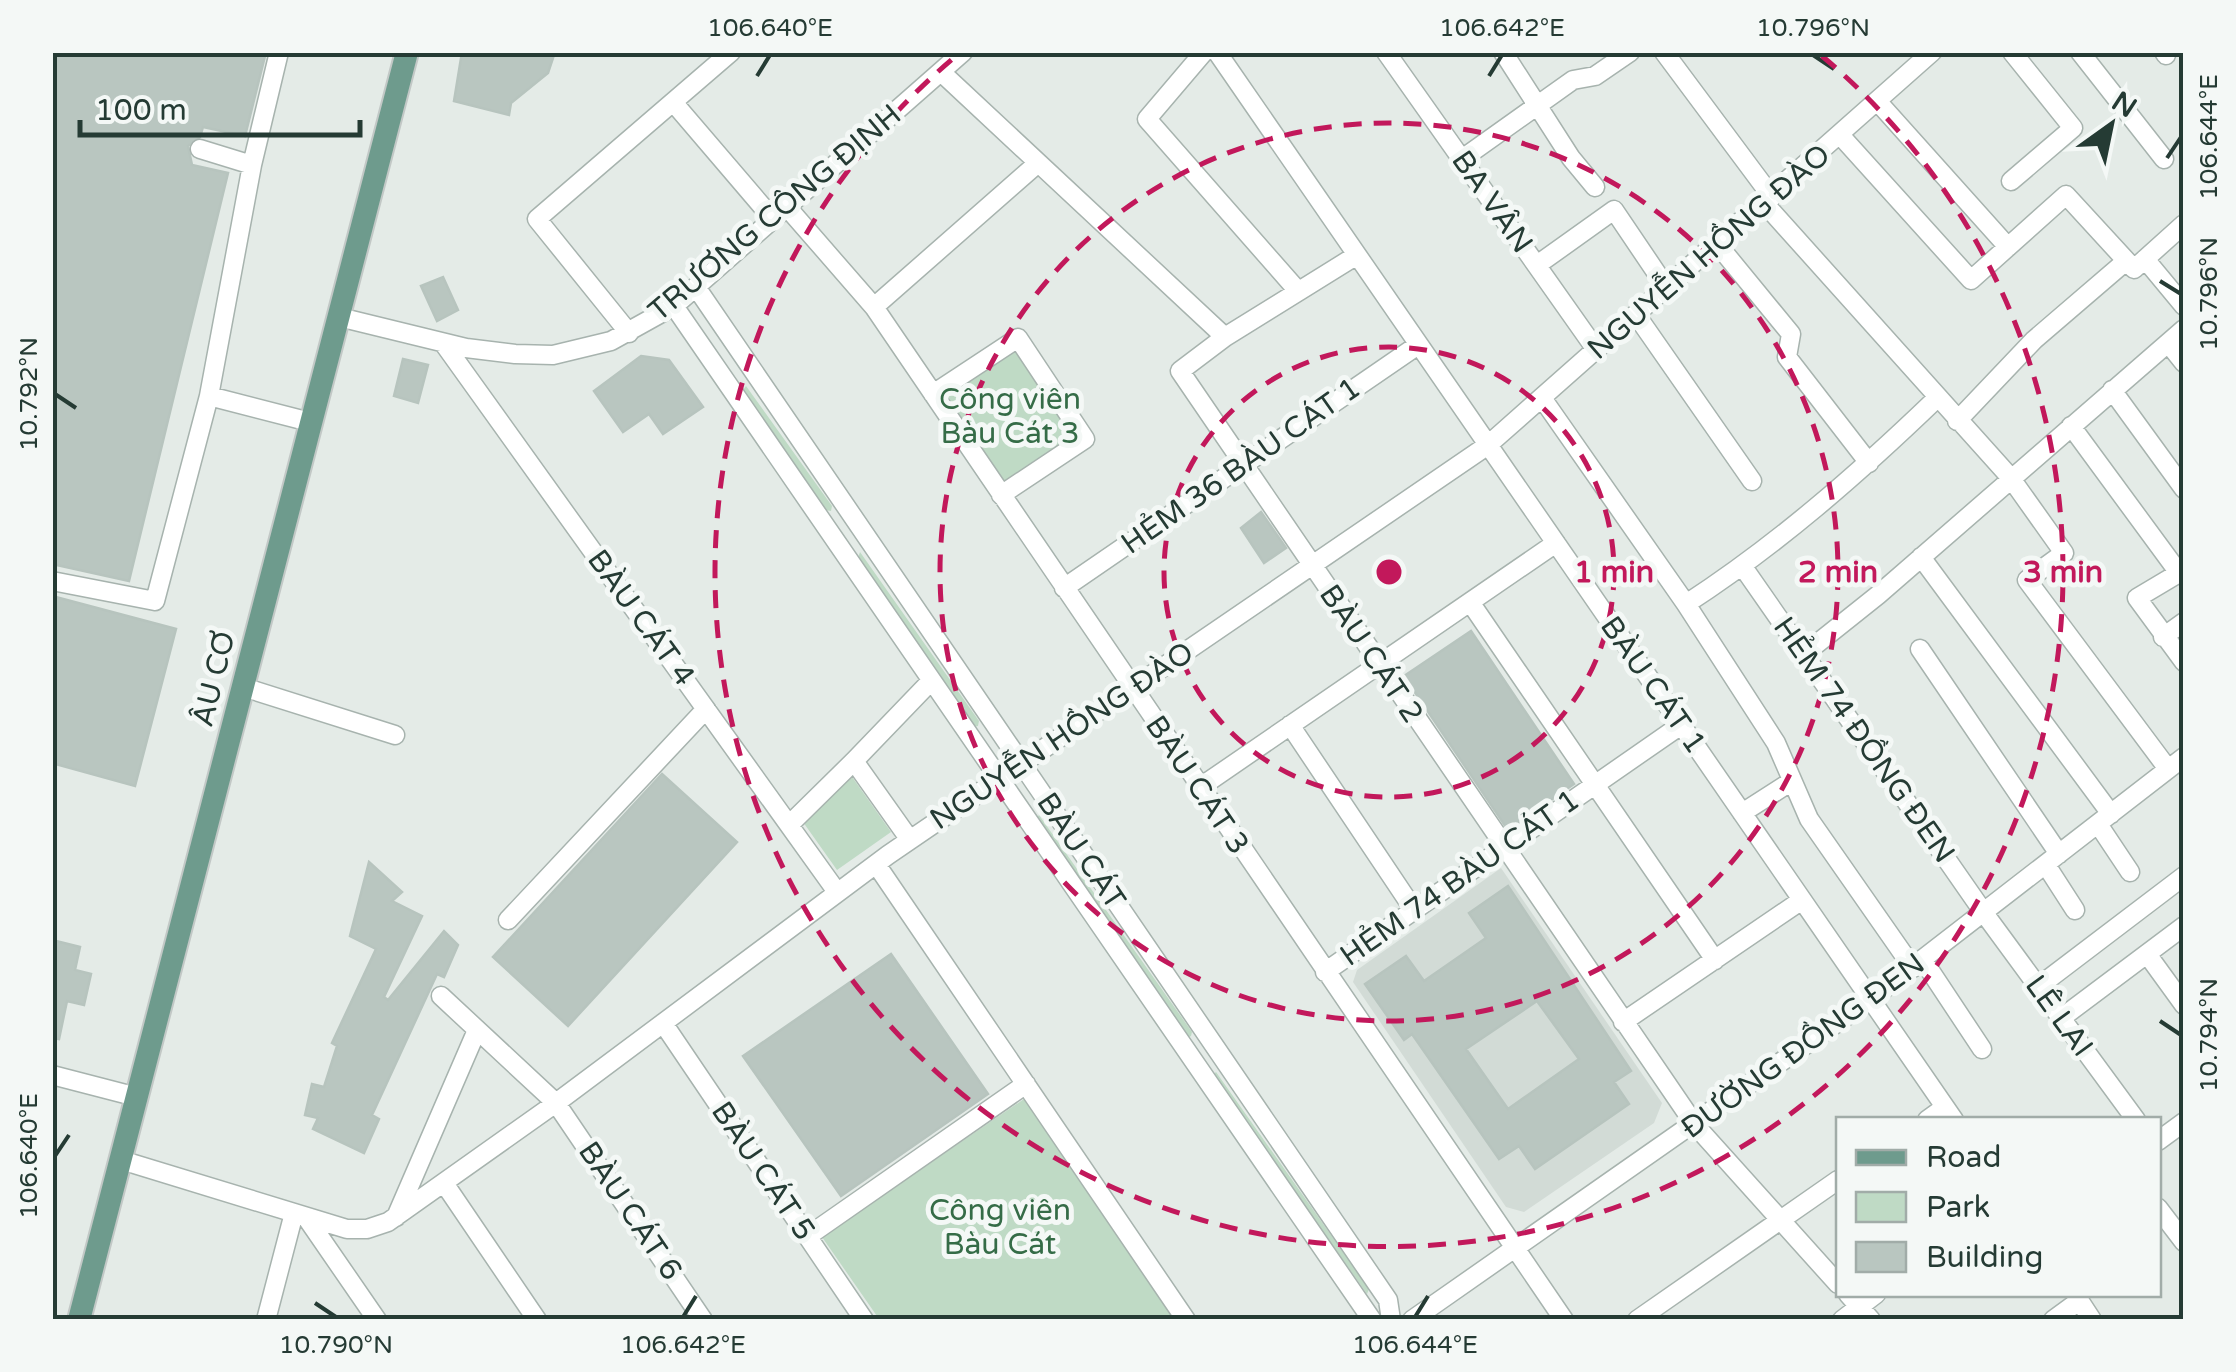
<svg xmlns="http://www.w3.org/2000/svg" width="2236" height="1372" font-family="'Varela Round',sans-serif">
<style>
.built{fill:#d2dbd6}
.green{fill:#bfdac5}
.building{fill:#b9c6c0;stroke:#b7c4be;stroke-width:2.5;fill-rule:evenodd}
.lines{fill:none;stroke-linecap:round;stroke-linejoin:round}
.minor-casing{stroke:#a7b3ae;stroke-width:21}
.major-casing{stroke:#c2c8c6;stroke-width:26}
.minor{stroke:#fff;stroke-width:18}
.major{stroke:#6e9b8d;stroke-width:22}
.ticks{fill:none;stroke:#253b34;stroke-width:4}
.ring{fill:none;stroke:#c2185b;stroke-width:5;stroke-dasharray:18 12}
.labels{text-anchor:middle;dominant-baseline:central;stroke-width:10;stroke-linejoin:round;paint-order:stroke}
.street-label{font-size:30px;fill:#253b34;stroke:#f4f8f6}
.park-label{font-size:30px;fill:#356c47;stroke:#f4f8f6}
.centre{fill:#c2185b;stroke:#f4f8f6;stroke-width:5}
.ring-label{font-size:30px;text-anchor:middle;font-weight:bold;fill:#c2185b;stroke:#f4f8f6;stroke-width:10;stroke-linejoin:round;paint-order:stroke}
.neatline{fill:none;stroke:#253b34;stroke-width:4}
.ticks-label{font-size:25px;text-anchor:middle;fill:#253b34}
</style>
<rect width="100%" height="100%" fill="#e4ebe7"/>
<path class="built" d="M 1501,868 L 1662,1103 L 1654,1123 L 1524,1212 L 1506,1207 L 1353,982 L 1357,970 Z"/>
<path class="green" d="M 1015,345 L 1078,439 L 1004,488 L 942,394 Z
M 746,386 L 832,506 L 831,511 L 825,510 L 743,390 Z
M 860,552 L 979,721 L 978,726 L 974,727 L 858,558 Z
M 850,774 L 891,832 L 837,870 L 803,822 Z
M 1039,815 L 1192,1032 L 1191,1036 L 1187,1038 L 1036,819 Z
M 1216,1072 L 1369,1289 L 1367,1294 L 1213,1075 Z
M 1024,1099 L 1176,1319 L 879,1319 L 822,1237 Z"/>
<path class="building" d="M 52,52 L 266,52 L 245,136 L 203,127 L 200,137 L 188,146 L 192,165 L 228,173 L 129,581 L 52,564 Z
M 462,52 L 555,52 L 548,73 L 511,103 L 509,115 L 454,101 Z
M 443,277 L 458,310 L 437,321 L 421,286 Z
M 641,356 L 669,360 L 703,407 L 663,434 L 649,414 L 623,432 L 594,391 Z
M 403,359 L 428,365 L 418,403 L 394,396 Z
M 1261,512 L 1286,548 L 1264,563 L 1241,528 Z
M 52,596 L 176,629 L 135,786 L 52,763 Z
M 1471,631 L 1574,784 L 1508,830 L 1404,676 Z
M 662,774 L 737,842 L 568,1026 L 493,957 Z
M 369,862 L 402,892 L 392,901 L 422,916 L 384,997 L 388,1000 L 444,931 L 458,945 L 444,977 L 437,974 L 372,1115 L 379,1119 L 364,1153 L 313,1129 L 318,1118 L 305,1115 L 312,1084 L 324,1087 L 337,1046 L 332,1043 L 376,949 L 350,936 Z
M 1508,886 L 1631,1071 L 1614,1082 L 1629,1104 L 1535,1169 L 1519,1146 L 1499,1159 L 1412,1034 L 1404,1040 L 1365,984 L 1406,956 L 1424,981 L 1486,938 L 1469,913 ZM 1537,1001 L 1579,1059 L 1508,1109 L 1466,1049 Z
M 52,940 L 80,947 L 75,970 L 91,974 L 84,1005 L 67,1001 L 59,1039 L 52,1038 Z
M 891,954 L 988,1094 L 841,1196 L 743,1056 Z"/>
<g class="lines">
<defs>
<path id="minor" d="M 1204,52 L 1147,119 L 1298,291
M 1217,52 L 1954,1120
M 1386,52 L 1597,351
M 1503,52 L 1571,158 L 1595,187
M 1664,52 L 1772,197
M 2080,52 L 2164,159
M 2164,52 L 2166,55
M 941,72 L 1225,337 L 1180,371 L 1695,1125 L 1838,1284
M 673,102 L 773,219
M 1878,102 L 2008,247
M 1840,135 L 1971,280 L 2066,195 L 2134,269 L 2184,224
M 200,149 L 252,165 L 209,396
M 1462,159 L 1573,80 L 1595,76 L 1630,52
M 252,165 L 279,52
M 2011,181 L 2073,128 L 2012,52
M 1765,204 L 2010,477 L 2064,553 L 2027,580 L 2168,769
M 787,207 L 874,307 L 1564,1320
M 1718,245 L 1791,334 L 1787,357 L 1869,463
M 2145,259 L 2184,306
M 1537,265 L 1614,210 L 1668,290
M 696,287 L 1388,1300 L 1391,1320
M 674,306 L 1372,1320
M 874,307 L 1038,163
M 1637,316 L 1752,481
M 339,317 L 466,348 L 515,354 L 553,355 L 611,341 L 674,306 L 963,52
M 629,333 L 537,219 L 731,52
M 1225,337 L 1357,255
M 2168,343 L 2184,363
M 444,344 L 837,892
M 2112,390 L 2184,489
M 933,394 L 1018,338 L 1085,439 L 1001,495
M 1542,398 L 1686,604 L 1776,743 L 1809,819 L 1913,968
M 1957,421 L 2034,340 L 2126,261
M 2071,426 L 2179,573 L 2137,598 L 2184,662
M 1921,557 L 2111,814
M 1743,567 L 1984,913 L 2136,1120
M 52,581 L 155,601 L 209,396 L 310,422
M 1064,588 L 1418,345
M 1470,602 L 1715,960
M 1686,604 C 1777,545 1858,474 1936,399
M 2163,637 L 2184,622
M 1920,649 L 2059,854
M 1804,654 L 1878,595 L 2184,329
M 243,687 L 395,735
M 1290,725 L 1414,910
M 854,761 L 931,681
M 1199,788 L 1556,543
M 1742,813 L 1792,781
M 2098,824 L 2130,872
M 789,825 L 854,761 L 910,840
M 876,864 L 1186,1320
M 2046,865 L 2075,910
M 508,920 L 706,709
M 2147,954 L 2184,1005
M 1923,960 L 1982,1049
M 1325,972 L 1681,725
M 2038,987 L 2184,876
M 441,996 L 556,1103 L 703,1320
M 2060,1019 L 2184,926
M 1623,1022 L 1802,900
M 663,1023 L 864,1320
M 52,1075 L 137,1097
M 1927,1120 L 1945,1107
M 2158,1141 L 2184,1122
M 121,1160 L 347,1229 L 367,1229 L 388,1222 L 556,1103 L 888,855 L 1488,445 L 1932,52
M 444,1183 L 537,1320
M 2158,1208 L 2184,1242
M 306,1217 L 377,1320
M 396,1217 L 477,1030
M 808,1236 L 1026,1084
M 1848,1294 L 1871,1320
M 2075,1294 L 2092,1320
M 266,1320 L 294,1213
M 1412,1320 L 1871,999 L 2184,757
M 1637,1320 L 1838,1180
M 1842,1320 L 1876,1294
M 2053,1320 L 2079,1301"/>
<path id="major" d="M 79,1320 L 407,52"/>
</defs>
<use href="#minor" class="minor-casing"/>
<use href="#major" class="major-casing"/>
<use href="#minor" class="minor"/>
<use href="#major" class="major"/>
</g>
<path class="ticks" d="M 1813,55 L 1834,69M 757,76 L 770,55M 1489,76 L 1502,55M 2167,158 L 2181,137M 2160,281 L 2181,294M 55,394 L 76,408M 2160,1021 L 2181,1035M 55,1156 L 69,1135M 315,1303 L 336,1317M 683,1317 L 696,1296M 1415,1317 L 1428,1296"/>
<g class="ring">
<circle cx="1389" cy="572" r="225"/>
<circle cx="1389" cy="572" r="449"/>
<path d="M1822 56A674 674 0 1 1 956 56"/>
</g>
<g class="labels">
<g class="street-label">
<text transform="translate(1492 202) rotate(55)">BA VÂN</text>
<text transform="translate(775 213) rotate(-40)">TRƯƠNG CÔNG ĐỊNH</text>
<text transform="translate(1709 252) rotate(-41)">NGUYỄN HỒNG ĐÀO</text>
<text transform="translate(1241 466) rotate(-35)">HẺM 36 BÀU CÁT 1</text>
<text transform="translate(641 618) rotate(54)">BÀU CÁT 4</text>
<text transform="translate(1371 654) rotate(56)">BÀU CÁT 2</text>
<text transform="translate(214 679) rotate(-76)">ÂU CƠ</text>
<text transform="translate(1653 685) rotate(55)">BÀU CÁT 1</text>
<text transform="translate(1062 736) rotate(-34)">NGUYỄN HỒNG ĐÀO</text>
<text transform="translate(1864 740) rotate(55)">HẺM 74 ĐỒNG ĐEN</text>
<text transform="translate(1197 785) rotate(56)">BÀU CÁT 3</text>
<text transform="translate(1081 851) rotate(56)">BÀU CÁT</text>
<text transform="translate(1460 878) rotate(-35)">HẺM 74 BÀU CÁT 1</text>
<text transform="translate(2059 1016) rotate(54)">LÊ LAI</text>
<text transform="translate(1803 1046) rotate(-36)">ĐƯỜNG ĐỒNG ĐEN</text>
<text transform="translate(763 1171) rotate(56)">BÀU CÁT 5</text>
<text transform="translate(630 1211) rotate(56)">BÀU CÁT 6</text>
</g>
<g class="park-label">
<text x="1010" y="399">Công viên<tspan x="1010" dy="34">Bàu Cát 3</tspan></text>
<text x="1000" y="1210">Công viên<tspan x="1000" dy="34">Bàu Cát</tspan></text>
</g>
</g>
<circle cx="1389" cy="572" r="15" class="centre"/>
<g class="ring-label">
<text x="1614" y="582">1 min</text>
<text x="1838" y="582">2 min</text>
<text x="2063" y="582">3 min</text>
</g>
<rect width="2236" height="1372" fill="none" stroke="#f4f8f6" stroke-width="110"/>
<rect x="1836" y="1117" width="325" height="180" fill="#f4f8f6" stroke="#a1aca8" stroke-width="2.5"/>
<rect x="1856" y="1150" width="50" height="15" fill="#6e9b8d" stroke="#a1aca8" stroke-width="2.5"/>
<text x="1926" y="1167" font-size="30" fill="#253b34">Road</text>
<rect x="1856" y="1192" width="50" height="30" fill="#bfdac5" stroke="#a1aca8" stroke-width="2.5"/>
<text x="1926" y="1217" font-size="30" fill="#253b34">Park</text>
<rect x="1856" y="1242" width="50" height="30" fill="#b9c6c0" stroke="#a1aca8" stroke-width="2.5"/>
<text x="1926" y="1267" font-size="30" fill="#253b34">Building</text>
<g transform="translate(2111 125) rotate(33)" stroke="#f4f8f6" stroke-width="8" paint-order="stroke">
<path d="M0-8L18 38L0 25L-18 38Z" fill="#253b34"/>
<text y="-15" font-size="28" font-weight="bold" text-anchor="middle" fill="#253b34">N</text>
</g>
<path d="M80 120v15h280v-15" fill="none" stroke="#253b34" stroke-width="5"/>
<text x="95" y="120" font-size="30" fill="#253b34" stroke="#f4f8f6" stroke-width="8" paint-order="stroke">100 m</text>
<rect x="55" y="55" width="2126" height="1262" class="neatline"/>
<g class="ticks-label">
<text x="770" y="36">106.640°E</text>
<text x="1502" y="36">106.642°E</text>
<text x="1813" y="36">10.796°N</text>
<text transform="translate(2208 137) rotate(-90)" y="9">106.644°E</text>
<text transform="translate(2208 294) rotate(-90)" y="9">10.796°N</text>
<text transform="translate(28 394) rotate(-90)" y="9">10.792°N</text>
<text transform="translate(2208 1035) rotate(-90)" y="9">10.794°N</text>
<text transform="translate(28 1156) rotate(-90)" y="9">106.640°E</text>
<text x="336" y="1353">10.790°N</text>
<text x="683" y="1353">106.642°E</text>
<text x="1415" y="1353">106.644°E</text>
</g>
</svg>
